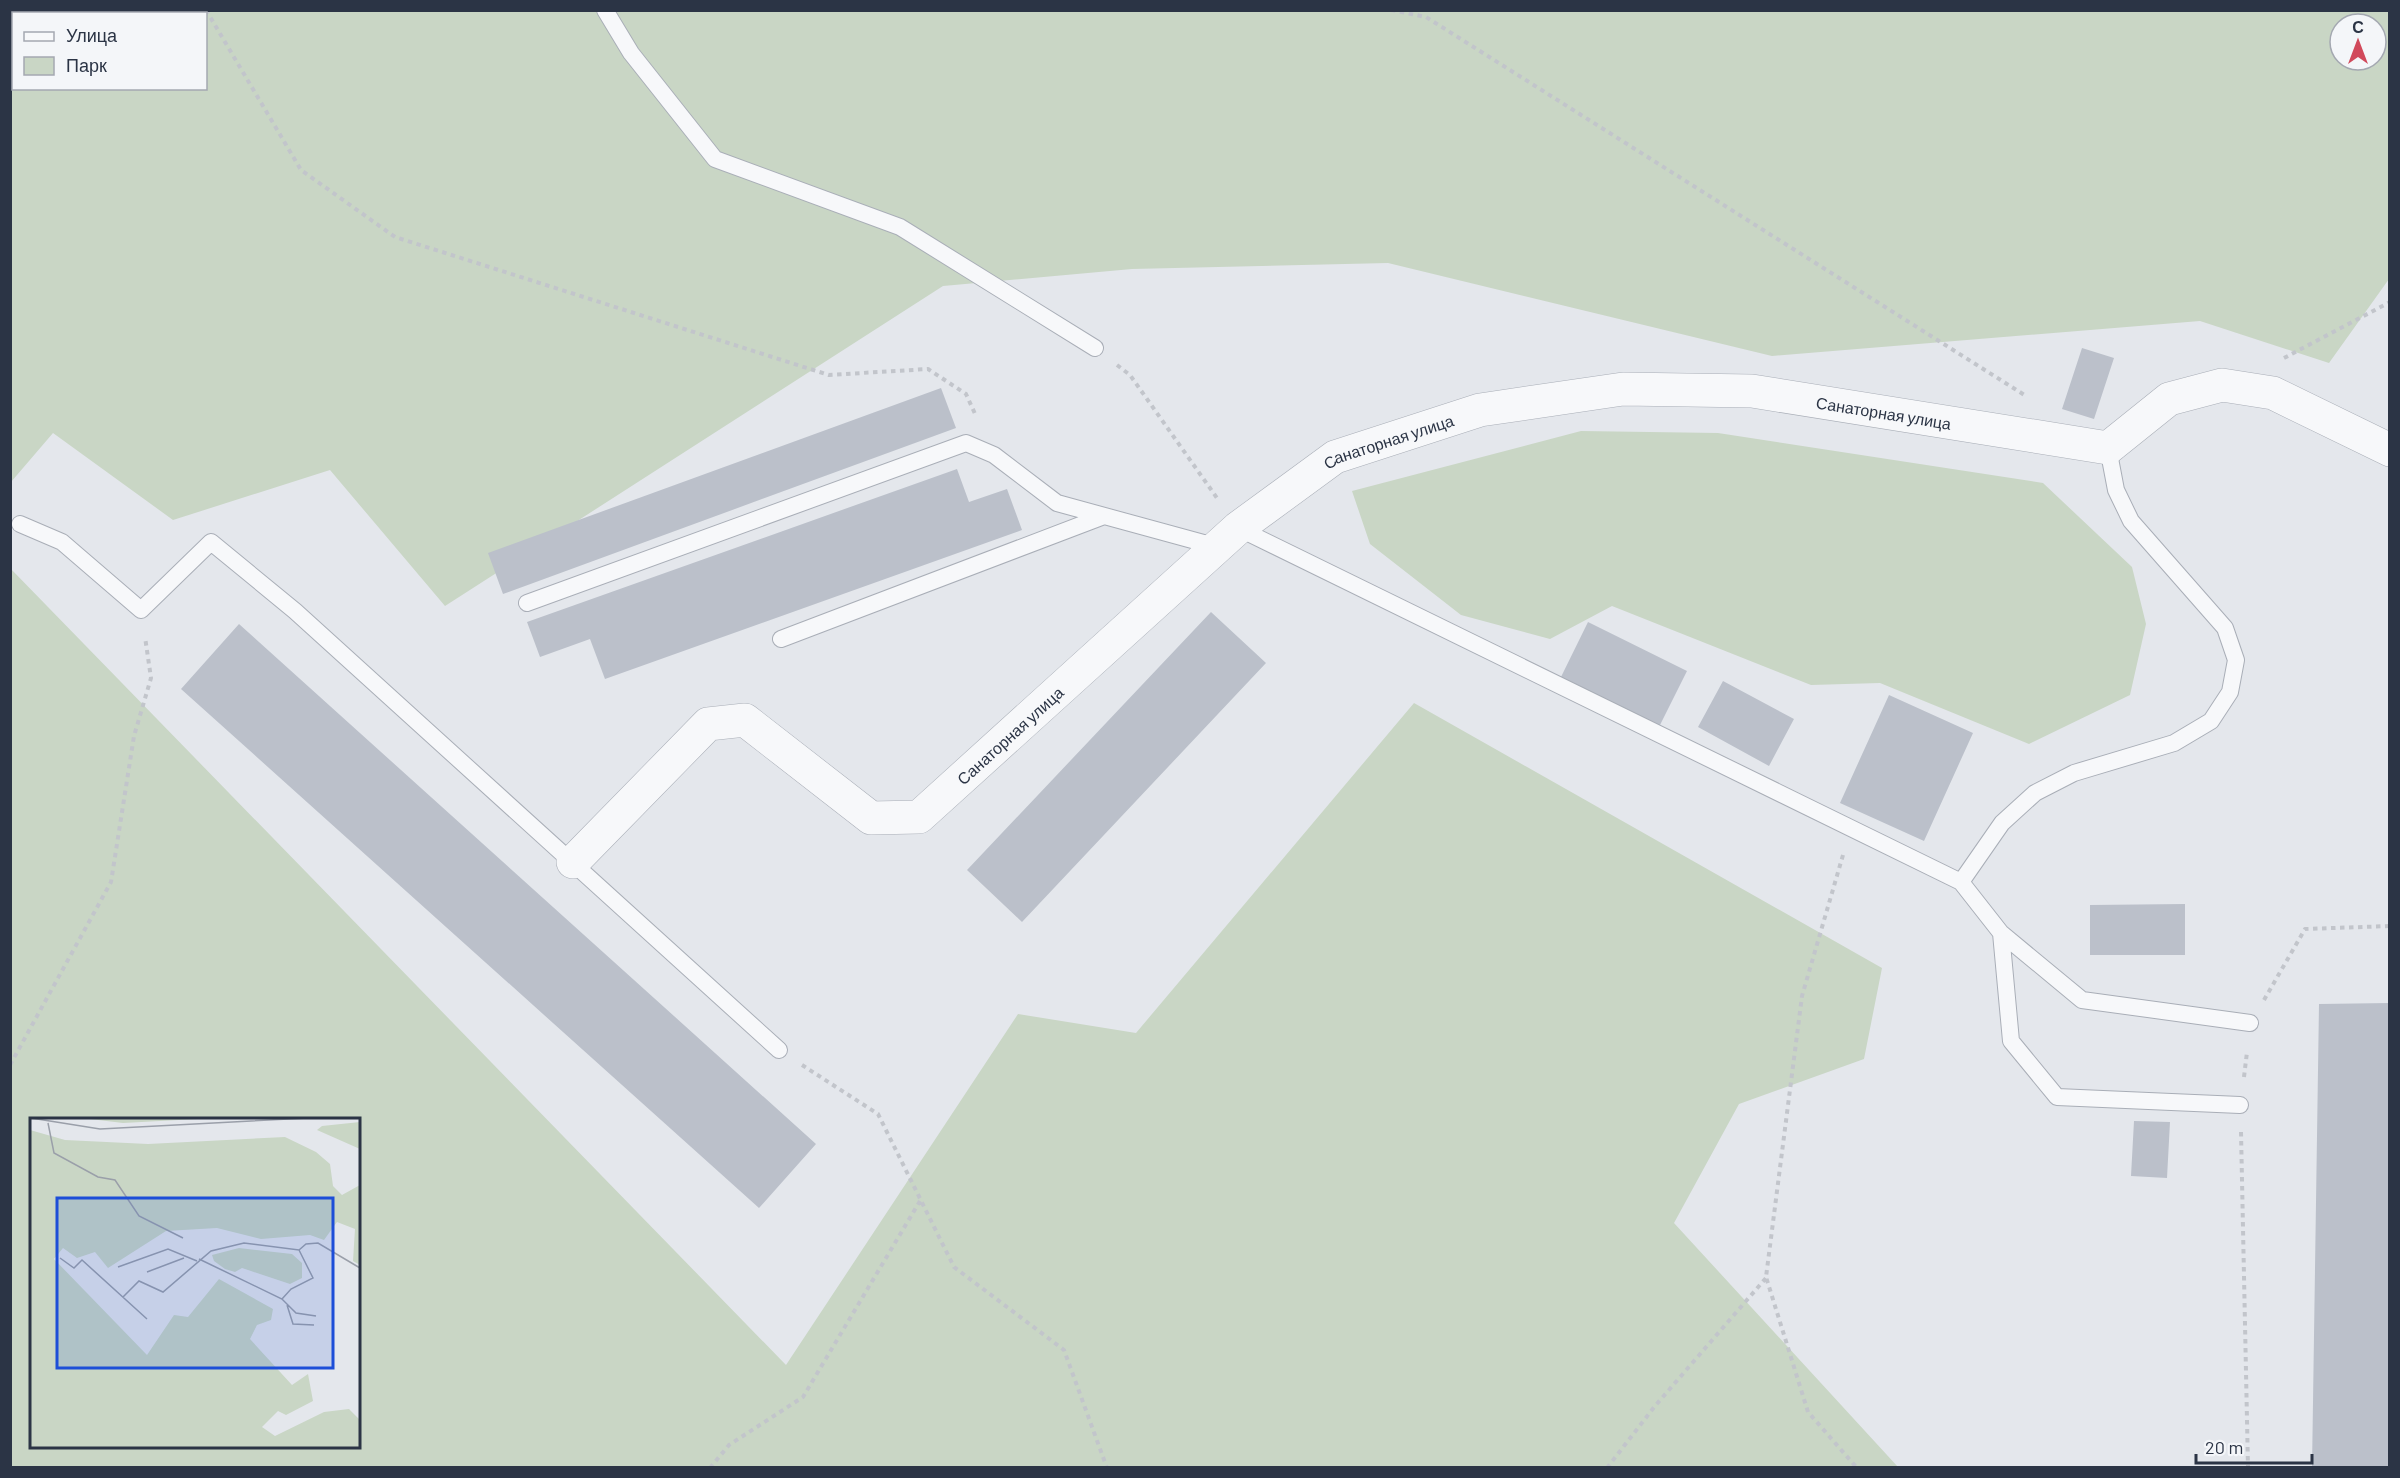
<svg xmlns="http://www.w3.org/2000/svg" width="2400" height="1478" font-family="Barlow,sans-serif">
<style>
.green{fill:#c9d6c5;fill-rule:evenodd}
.building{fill:#bbc0ca}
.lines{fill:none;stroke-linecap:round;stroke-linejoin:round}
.lane-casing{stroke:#a9aeb7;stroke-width:18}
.street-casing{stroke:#a9aeb7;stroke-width:34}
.path{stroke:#c2c5cb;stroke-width:4;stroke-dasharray:4.5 4.5;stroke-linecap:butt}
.lane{stroke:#f7f8fa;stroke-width:16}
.street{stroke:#f7f8fa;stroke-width:33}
.labels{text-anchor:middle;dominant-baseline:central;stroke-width:5;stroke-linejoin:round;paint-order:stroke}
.street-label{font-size:16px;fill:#2b3445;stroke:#f4f6f9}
.inset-road{fill:none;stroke:#9a9fa9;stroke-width:1.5}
.view{fill:#1d4ed8;fill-opacity:0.15;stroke:#1d4ed8;stroke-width:3}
.inset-edge{fill:none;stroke:#2b3445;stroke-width:3}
</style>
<rect width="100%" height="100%" fill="#e4e7ec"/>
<path class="green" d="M 11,11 L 2389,11 L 2389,279 L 2329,363 L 2200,321 L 1772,356 L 1388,263 L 1132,269 L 943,286 L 445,606 L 330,470 L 173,520 L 53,433 L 11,482 ZM 14,14 L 206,14 L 206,88 L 14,88 ZM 2340,24 L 2376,24 L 2376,60 L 2340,60 Z
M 1581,431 L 1718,433 L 2043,483 L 2132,567 L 2146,624 L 2130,695 L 2029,744 L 1880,683 L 1811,685 L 1612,606 L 1550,639 L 1461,615 L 1370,544 L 1352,491 Z
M 10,568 L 786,1365 L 1018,1014 L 1136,1033 L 1414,703 L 1882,968 L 1864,1059 L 1739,1104 L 1674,1223 L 1898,1467 L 11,1467 ZM 32,1120 L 358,1120 L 358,1446 L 32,1446 Z"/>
<path class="building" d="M 2082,348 L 2114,358 L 2094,419 L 2062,409 Z
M 941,388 L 956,428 L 503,594 L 488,553 Z
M 957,469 L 969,502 L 1007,489 L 1022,530 L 605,679 L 590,639 L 540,657 L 527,622 Z
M 1211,612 L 1266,663 L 1022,922 L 967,870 Z
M 1588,622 L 1687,671 L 1659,727 L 1560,679 Z
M 239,624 L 816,1144 L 759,1208 L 181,689 Z
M 1723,681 L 1794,719 L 1769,766 L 1698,727 Z
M 1889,695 L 1973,733 L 1924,841 L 1840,803 Z
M 2185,904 L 2185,955 L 2090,955 L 2090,905 Z
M 2390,1003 L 2390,1468 L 2312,1468 L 2319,1004 Z
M 2134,1121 L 2170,1122 L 2167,1178 L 2131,1176 Z"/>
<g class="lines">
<defs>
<path id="lane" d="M 605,10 L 631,53 L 715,159 L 900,227 L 1095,348
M 20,524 L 62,542 L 141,610 L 211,542 L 295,611 L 779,1050
M 1238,528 L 1961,882 L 2001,933 L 2082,1000 L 2250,1023
M 527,603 L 966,443 L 994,455 L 1057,503 L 1218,547
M 781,639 L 1104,516
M 1961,882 L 2002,823 L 2035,793 L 2074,773 L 2174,743 L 2211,721 L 2230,692 L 2236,660 L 2225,628 L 2131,521 L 2116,490 L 2108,448
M 2001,933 L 2011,1041 L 2057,1097 L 2240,1105"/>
<g id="street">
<path id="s1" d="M 573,862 L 708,724 L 745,720 L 871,818 L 919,817 L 1238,528 L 1335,457 L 1480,410 L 1623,389 L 1752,391 L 2108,448 L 2169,399 L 2222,385 L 2273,393 L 2390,450"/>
</g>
</defs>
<use href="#lane" class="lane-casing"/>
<use href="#street" class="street-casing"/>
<path class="path" d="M 206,10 L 301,170 L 395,237 L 829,375 L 928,369 L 966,394 L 976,416
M 1391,10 L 1426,17 L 2026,396
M 2284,358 L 2390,302
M 1117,365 L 1130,375 L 1217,498
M 1843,855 L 1802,996 L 1766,1277 L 1808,1412 L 1857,1468
M 2264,1000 L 2305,929 L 2390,926
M 10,1065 L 111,882 L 134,736 L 151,678 L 145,637
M 802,1065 L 878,1114 L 954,1267 L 1064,1350 L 1107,1468
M 2244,1077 L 2247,1052
M 2241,1132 L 2248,1468
M 710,1468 L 729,1445 L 803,1397 L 920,1201
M 1607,1468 L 1655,1406 L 1766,1278"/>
<use href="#lane" class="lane"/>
<use href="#street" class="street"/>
</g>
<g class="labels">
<g class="street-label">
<text stroke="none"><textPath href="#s1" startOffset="1548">Санаторная улица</textPath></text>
<text stroke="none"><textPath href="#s1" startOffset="1044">Санаторная улица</textPath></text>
<text stroke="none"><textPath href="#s1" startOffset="560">Санаторная улица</textPath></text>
</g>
</g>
<g transform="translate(30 1118)">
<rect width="330" height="330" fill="#e4e7ec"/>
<path d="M 52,0 L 186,0 L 93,5 ZM 330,4 L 330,31 L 287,12 L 292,8 ZM 0,12 L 35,22 L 118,26 L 255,19 L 286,34 L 300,46 L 303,68 L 312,77 L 330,67 L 330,147 L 323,143 L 325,111 L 307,104 L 294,122 L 280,117 L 231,121 L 187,110 L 136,113 L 78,150 L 65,134 L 47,140 L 33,130 L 24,141 L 117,237 L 144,197 L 158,199 L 189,161 L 243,191 L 241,202 L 227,207 L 220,221 L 262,267 L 278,256 L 283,283 L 256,297 L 248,293 L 232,309 L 245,318 L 294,294 L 319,291 L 330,302 L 330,330 L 0,330 ZM 209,130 L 262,136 L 272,145 L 272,160 L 260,166 L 212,150 L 205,154 L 195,151 L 184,143 L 182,137 Z" fill="#c9d6c5"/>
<path class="inset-road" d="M 1,0 L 70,11 L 278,0M 18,5 L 24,35 L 68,59 L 85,62 L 109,98 L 153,120M 30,140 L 44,150 L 52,142 L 117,201M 169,141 L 252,181 L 266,195 L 286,198M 88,149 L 138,131 L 167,143M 117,154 L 154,140M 93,179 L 109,163 L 133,174 L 181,133 L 214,125 L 269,132 L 276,126 L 288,125 L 330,150M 252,181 L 261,171 L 283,160 L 269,132M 257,187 L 263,206 L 284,207"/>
<path class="view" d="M 27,80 L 303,80 L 303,250 L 27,250 Z"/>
<rect width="330" height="330" class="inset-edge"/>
</g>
<rect width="2400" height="1478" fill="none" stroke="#2b3445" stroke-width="24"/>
<rect x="12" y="12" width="195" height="78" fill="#f4f6f9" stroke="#a4a8b1" stroke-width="1.5"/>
<rect x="24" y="32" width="30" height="9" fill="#f7f8fa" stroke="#a4a8b1" stroke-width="1.5"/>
<text x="66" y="42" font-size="18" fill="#2b3445">Улица</text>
<rect x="24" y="57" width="30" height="18" fill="#c9d6c5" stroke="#a4a8b1" stroke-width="1.5"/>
<text x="66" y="72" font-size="18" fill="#2b3445">Парк</text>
<g transform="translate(2358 42)"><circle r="28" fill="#f4f6f9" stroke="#a4a8b1" stroke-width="1.5"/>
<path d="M0-4.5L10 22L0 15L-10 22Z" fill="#d1495b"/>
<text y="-9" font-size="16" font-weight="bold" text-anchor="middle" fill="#2b3445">С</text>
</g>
<path d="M2196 1454v9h116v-9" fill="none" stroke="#2b3445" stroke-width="3"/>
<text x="2205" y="1454" font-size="18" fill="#2b3445" stroke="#f4f6f9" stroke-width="4.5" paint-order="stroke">20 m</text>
</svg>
